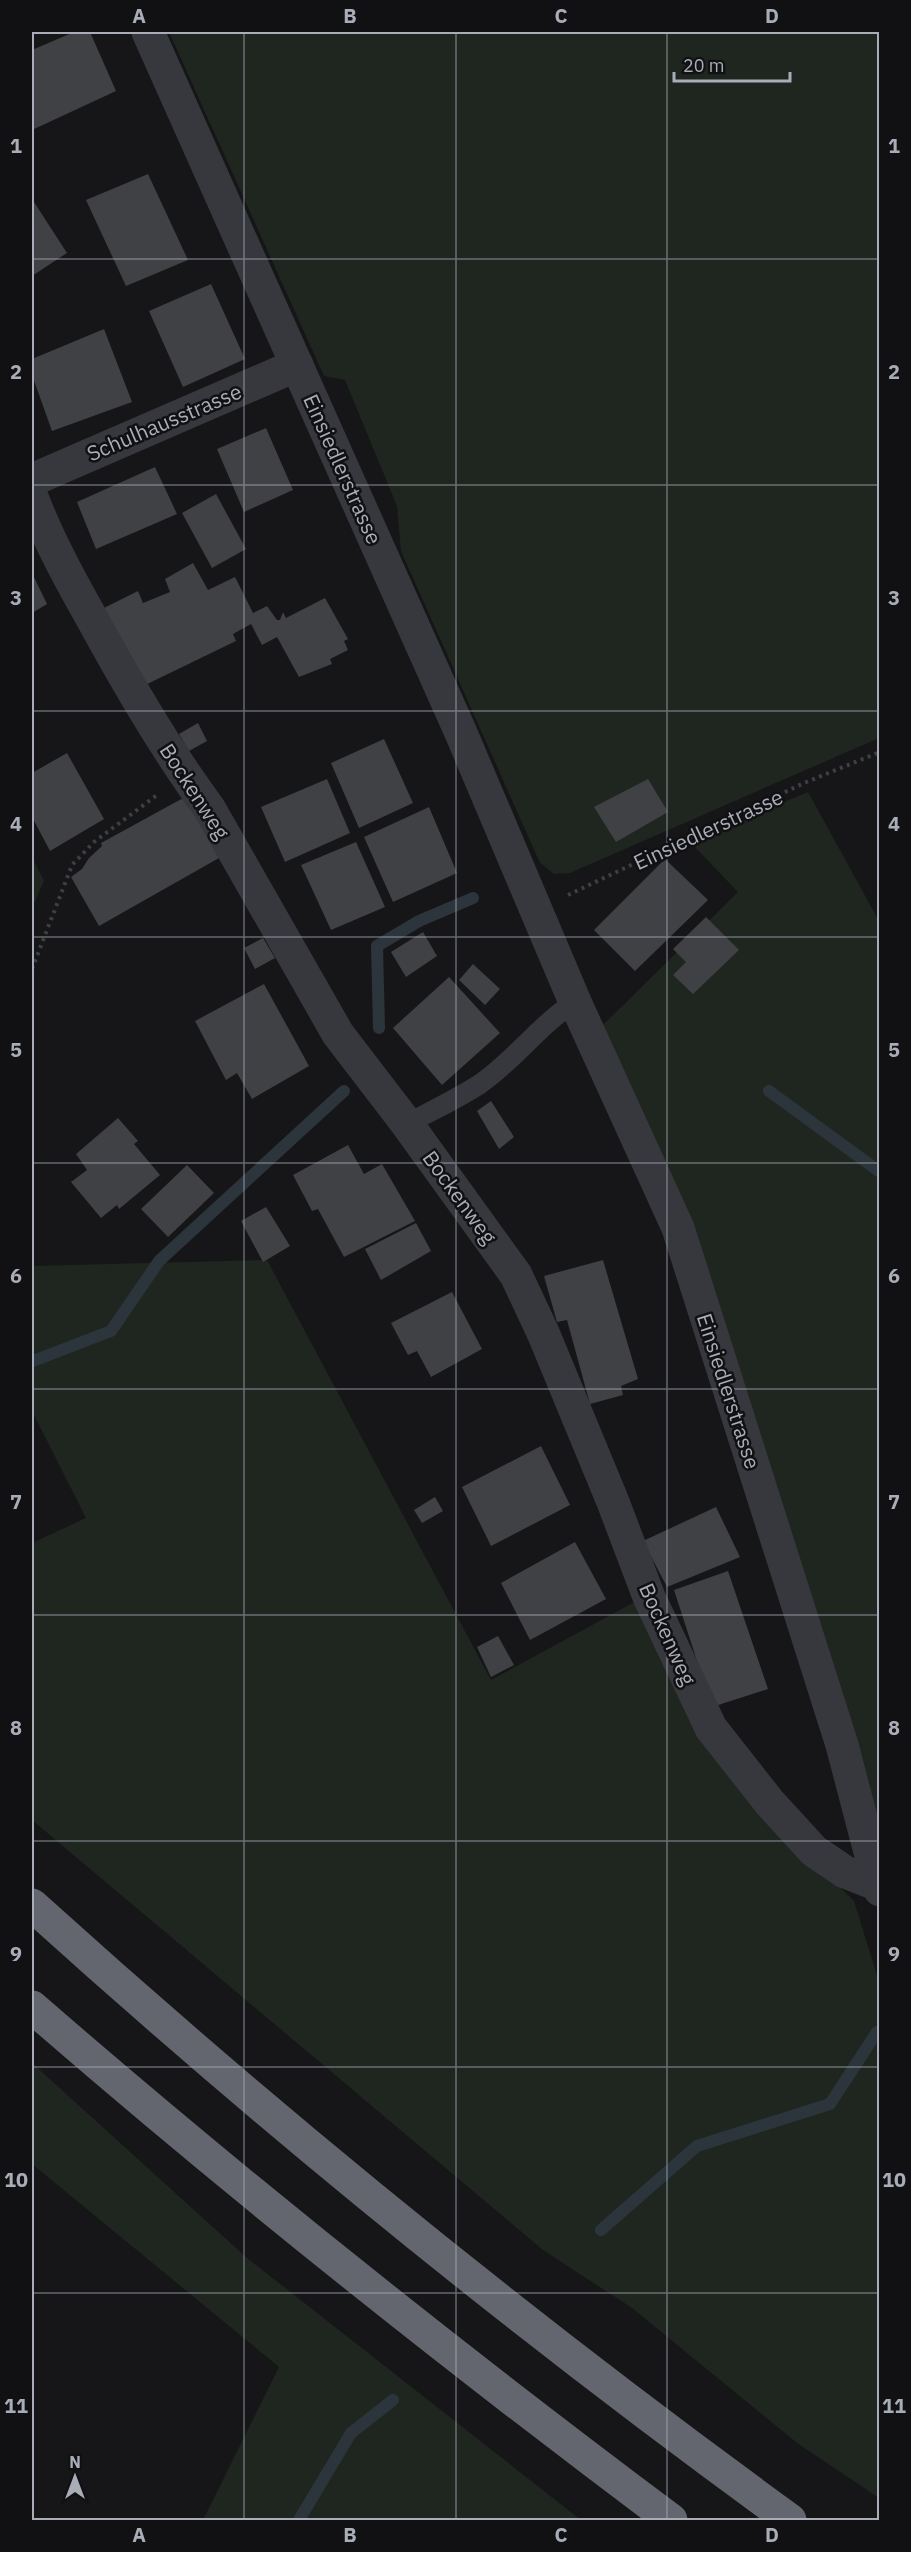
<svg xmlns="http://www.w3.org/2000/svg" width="911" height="2552" font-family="'IBM Plex Sans',sans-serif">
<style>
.green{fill:#1e261f}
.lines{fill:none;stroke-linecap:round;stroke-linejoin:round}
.stream{stroke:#2c353c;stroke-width:12}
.building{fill:#404145}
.path{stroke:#3d3f44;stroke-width:4;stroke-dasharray:3 4.5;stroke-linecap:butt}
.service{stroke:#37383d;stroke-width:20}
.minor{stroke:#37383d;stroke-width:33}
.tertiary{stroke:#37383d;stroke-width:33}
.motorway{stroke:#63666e;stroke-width:33}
.grid{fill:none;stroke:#a8adb8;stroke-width:1.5;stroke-opacity:0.55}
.labels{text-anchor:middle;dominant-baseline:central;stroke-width:5;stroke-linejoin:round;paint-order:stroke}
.street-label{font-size:21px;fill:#a8adb8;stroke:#111113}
.neatline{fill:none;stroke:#a8adb8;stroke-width:2}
.grid-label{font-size:20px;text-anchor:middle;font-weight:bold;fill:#a8adb8}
</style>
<rect width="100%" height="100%" fill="#161618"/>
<path class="green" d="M 169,32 L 879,32 L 879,738 L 570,873 L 554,874 L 540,863 L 401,551 L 397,506 L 345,380 L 324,376 Z
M 808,792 L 879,921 L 879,1890 L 603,1025 L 738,892 L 690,842 Z
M 32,857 L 44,881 L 32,908 Z
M 267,1260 L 491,1680 L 640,1599 L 762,1811 L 854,1901 L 879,1982 L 879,2498 L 797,2443 L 632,2308 L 543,2250 L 32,1820 L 32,1543 L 86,1518 L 32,1411 L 32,1266 Z
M 32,2063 L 247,2258 L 581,2520 L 203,2520 L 279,2367 L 32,2164 Z"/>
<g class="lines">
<path class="stream" d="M 379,1028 L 377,946 L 419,921 L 473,898
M 769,1091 L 880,1172
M 33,1361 L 111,1331 L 159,1261 L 344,1091
M 601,2230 L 697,2146 L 830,2104 L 877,2032
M 299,2520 L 351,2433 L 393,2400"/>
</g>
<path class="building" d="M 74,32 L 90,32 L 116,91 L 32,130 L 32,50 Z
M 148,174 L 188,260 L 126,286 L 86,200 Z
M 32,199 L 67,253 L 32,276 Z
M 211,284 L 245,359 L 183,387 L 149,311 Z
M 104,329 L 132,402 L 52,431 L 32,375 L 32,359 Z
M 266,428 L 293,490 L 244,512 L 217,449 Z
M 155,467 L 177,514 L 96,549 L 77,502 Z
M 216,494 L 246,549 L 212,568 L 182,513 Z
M 193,563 L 208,590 L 235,577 L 253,613 L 267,606 L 277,620 L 280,620 L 283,612 L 286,618 L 325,598 L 348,639 L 344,641 L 348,650 L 330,659 L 332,664 L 299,677 L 277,637 L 262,645 L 251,624 L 233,634 L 236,641 L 141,687 L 104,608 L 138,591 L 143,603 L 170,592 L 165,579 Z
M 32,573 L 47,604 L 32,613 Z
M 198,723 L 207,741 L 189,751 L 179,734 Z
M 384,739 L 413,803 L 359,828 L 331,763 Z
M 67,753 L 104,819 L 50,851 L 32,817 L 32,773 Z
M 327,779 L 350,833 L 285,862 L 261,807 Z
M 648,779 L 668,812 L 616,842 L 594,807 Z
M 185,797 L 219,858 L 99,926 L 71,877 L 82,869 L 89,858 L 102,846 L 101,843 Z
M 429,807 L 457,873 L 393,902 L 364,837 Z
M 356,842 L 385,907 L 331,930 L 301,865 Z
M 665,859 L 708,900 L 635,971 L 594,930 Z
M 706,917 L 739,950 L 693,994 L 673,975 L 686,962 L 673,949 Z
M 423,932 L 437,956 L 406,977 L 391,952 Z
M 263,938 L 275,958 L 255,969 L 244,948 Z
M 473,964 L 500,989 L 485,1005 L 459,980 Z
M 449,977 L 500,1033 L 442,1085 L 393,1028 Z
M 264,984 L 309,1066 L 252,1099 L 237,1073 L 226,1080 L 195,1021 Z
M 491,1101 L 514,1137 L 499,1149 L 477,1111 Z
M 118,1118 L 138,1141 L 134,1144 L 160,1175 L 119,1209 L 117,1205 L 101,1218 L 71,1182 L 87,1170 L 76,1154 Z
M 348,1145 L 364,1174 L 382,1164 L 415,1221 L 344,1257 L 318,1209 L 312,1211 L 293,1175 Z
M 187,1165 L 214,1193 L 168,1237 L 141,1209 Z
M 266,1207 L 290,1246 L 263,1262 L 241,1221 Z
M 416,1223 L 431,1251 L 381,1280 L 365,1249 Z
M 603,1260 L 638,1379 L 621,1386 L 623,1395 L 590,1404 L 567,1320 L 557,1322 L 544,1276 Z
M 452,1292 L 482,1349 L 431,1377 L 417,1351 L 408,1355 L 391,1323 Z
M 541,1446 L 570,1505 L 491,1546 L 462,1487 Z
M 435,1497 L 443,1511 L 422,1523 L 414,1510 Z
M 716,1507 L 740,1557 L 667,1587 L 643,1541 Z
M 575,1542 L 606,1599 L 530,1640 L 501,1583 Z
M 728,1571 L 768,1689 L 712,1707 L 674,1590 Z
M 498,1636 L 514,1665 L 491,1677 L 477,1647 Z"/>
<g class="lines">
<path class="path" d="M 568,895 L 804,783 L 880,752
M 32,969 L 72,865 L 94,842 L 157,795"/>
<path class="service" d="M 407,1124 C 431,1111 457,1099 480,1084 C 515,1060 540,1024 575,1002"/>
<path class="minor" d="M 32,480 L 297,365
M 32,497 C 49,542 72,583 95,624 C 130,688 166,750 209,808 L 338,1034 L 407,1124 L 516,1275 L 544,1335 L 613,1502 L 649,1597 L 711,1728 L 770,1803 L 814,1851 L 845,1872 L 878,1885"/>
<path class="tertiary" d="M 148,32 L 461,733 L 575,1002 L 678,1228 L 842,1745 L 880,1890"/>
<path class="motorway" d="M 32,1905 C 273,2123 527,2329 790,2520
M 32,2007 C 238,2186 452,2356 671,2520"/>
</g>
<path class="grid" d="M 244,32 L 244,2520M 456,32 L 456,2520M 667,32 L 667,2520M 32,259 L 880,259M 32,485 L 880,485M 32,711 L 880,711M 32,937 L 880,937M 32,1163 L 880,1163M 32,1389 L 880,1389M 32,1615 L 880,1615M 32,1841 L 880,1841M 32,2067 L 880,2067M 32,2293 L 880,2293"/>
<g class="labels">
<g class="street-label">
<text transform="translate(164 422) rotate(-23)">Schulhausstrasse</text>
<text transform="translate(343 469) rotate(66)">Einsiedlerstrasse</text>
<text transform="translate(195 791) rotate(57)">Bockenweg</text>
<text transform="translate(708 829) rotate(-25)">Einsiedlerstrasse</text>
<text transform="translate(460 1197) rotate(54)">Bockenweg</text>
<text transform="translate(729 1391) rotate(72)">Einsiedlerstrasse</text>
<text transform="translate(668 1634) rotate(66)">Bockenweg</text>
</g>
</g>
<rect width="911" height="2552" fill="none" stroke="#111113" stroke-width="66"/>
<g transform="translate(75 2477)" stroke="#111113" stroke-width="4.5" paint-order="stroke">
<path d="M0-4.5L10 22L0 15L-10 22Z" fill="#a8adb8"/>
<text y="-9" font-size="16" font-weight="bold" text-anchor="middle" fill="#a8adb8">N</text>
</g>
<path d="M674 72v9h116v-9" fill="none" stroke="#a8adb8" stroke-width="3"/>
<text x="683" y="72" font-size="18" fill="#a8adb8" stroke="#111113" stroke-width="4.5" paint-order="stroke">20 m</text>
<rect x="33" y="33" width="845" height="2486" class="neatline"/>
<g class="grid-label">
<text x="139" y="23">A</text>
<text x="350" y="23">B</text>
<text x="561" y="23">C</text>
<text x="772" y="23">D</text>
<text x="16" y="153">1</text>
<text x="894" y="153">1</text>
<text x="16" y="379">2</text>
<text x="894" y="379">2</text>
<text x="16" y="605">3</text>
<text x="894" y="605">3</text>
<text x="16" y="831">4</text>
<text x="894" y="831">4</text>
<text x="16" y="1057">5</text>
<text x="894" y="1057">5</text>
<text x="16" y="1283">6</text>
<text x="894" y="1283">6</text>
<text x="16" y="1509">7</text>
<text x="894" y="1509">7</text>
<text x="16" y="1735">8</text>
<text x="894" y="1735">8</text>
<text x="16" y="1961">9</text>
<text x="894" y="1961">9</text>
<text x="16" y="2187">10</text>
<text x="894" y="2187">10</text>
<text x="16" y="2413">11</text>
<text x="894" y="2413">11</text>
<text x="139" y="2542">A</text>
<text x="350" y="2542">B</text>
<text x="561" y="2542">C</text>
<text x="772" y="2542">D</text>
</g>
</svg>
